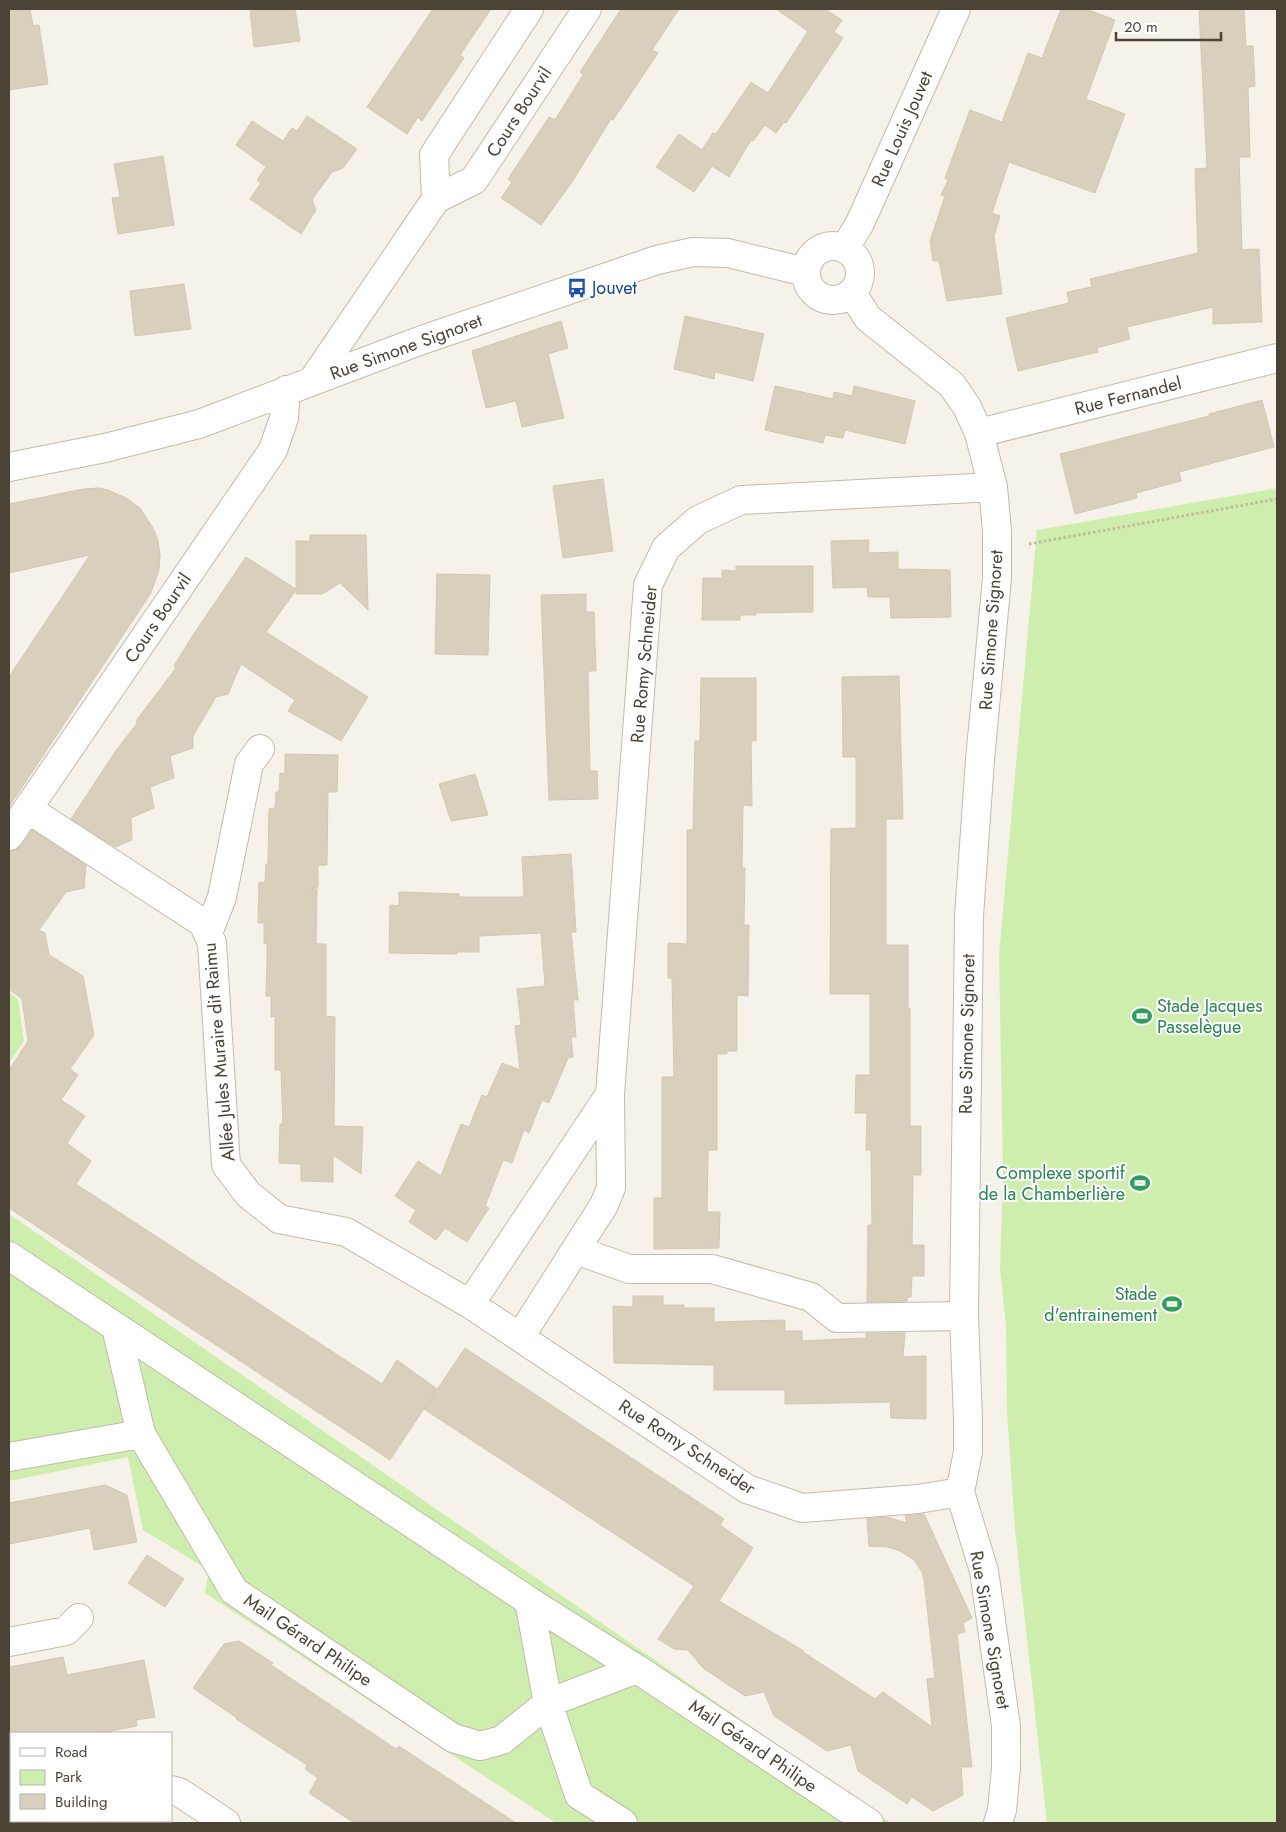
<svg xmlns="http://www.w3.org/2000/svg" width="1286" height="1832" font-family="Jost,sans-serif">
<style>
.green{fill:#ceeead}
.building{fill:#d9cfbd;stroke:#d4c7af}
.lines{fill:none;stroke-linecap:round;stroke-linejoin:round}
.minor-casing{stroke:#c2bbaa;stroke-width:30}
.path{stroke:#c6b89a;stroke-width:3;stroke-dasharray:2.5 2.5;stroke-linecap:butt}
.minor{stroke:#fff;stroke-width:28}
.labels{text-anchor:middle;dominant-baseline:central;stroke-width:4;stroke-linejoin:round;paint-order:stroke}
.street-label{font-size:18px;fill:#4a4336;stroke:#fff}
.transit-label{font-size:18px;fill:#164399;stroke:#fff;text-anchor:start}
.leisure-label{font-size:18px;fill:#27864d;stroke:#fff;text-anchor:end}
</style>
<rect width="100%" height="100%" fill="#f6f2e9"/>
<path class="green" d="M 1277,488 L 1277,1823 L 1047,1823 L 1015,1529 L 1007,1412 L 1006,1325 L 1000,1270 L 1003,1171 L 999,955 L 1037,530 Z
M 9,992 L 18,999 L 24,1041 L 9,1063 Z
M 9,1214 L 891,1823 L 556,1823 L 205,1593 L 209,1570 L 143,1530 L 128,1457 L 9,1481 Z"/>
<path class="building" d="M 9,9 L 30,9 L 33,26 L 39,25 L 48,84 L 9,90 Z
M 250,9 L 295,9 L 300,41 L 254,47 Z
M 433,9 L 491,9 L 460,55 L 464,58 L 422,121 L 418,117 L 407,134 L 367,107 Z
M 621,9 L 679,9 L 652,50 L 658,53 L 613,120 L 611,119 L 572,182 L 541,225 L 501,198 L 512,182 L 508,179 L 549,117 L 555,120 L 583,75 L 580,72 Z
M 776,9 L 825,9 L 842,20 L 834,32 L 843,38 L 786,123 L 784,122 L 776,133 L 765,125 L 753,141 L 751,140 L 729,177 L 712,166 L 694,192 L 656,167 L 679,134 L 702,150 L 713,133 L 716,134 L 751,82 L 768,93 L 808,31 Z
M 1061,9 L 1086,9 L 1115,20 L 1086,99 L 1125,114 L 1095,193 L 1009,162 L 992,213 L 1000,216 L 994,236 L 1002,294 L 947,301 L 939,261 L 933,261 L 930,241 L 945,196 L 941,195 L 948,180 L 945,178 L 970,110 L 1002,122 L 1028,53 L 1042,58 Z
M 1199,9 L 1244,9 L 1246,46 L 1253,46 L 1255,86 L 1248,87 L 1250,157 L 1239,157 L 1242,250 L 1259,249 L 1262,322 L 1213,324 L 1213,307 L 1127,327 L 1130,339 L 1097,348 L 1098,352 L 1018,371 L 1006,318 L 1069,303 L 1067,292 L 1092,287 L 1090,279 L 1198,253 L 1195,169 L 1207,168 Z
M 307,116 L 357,149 L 343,168 L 332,172 L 312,200 L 316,210 L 301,234 L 250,199 L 261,183 L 257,180 L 266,167 L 236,145 L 252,121 L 283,141 L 292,128 L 297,131 Z
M 163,156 L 174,225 L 118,234 L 112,198 L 120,197 L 114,164 Z
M 184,284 L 191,329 L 135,336 L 130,291 Z
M 685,316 L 764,334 L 753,381 L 715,372 L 714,379 L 674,369 Z
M 561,321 L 568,348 L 548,354 L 564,418 L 522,427 L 516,401 L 486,408 L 472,351 Z
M 775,386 L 833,399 L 834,392 L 852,396 L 854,386 L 915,401 L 905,444 L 845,430 L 843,438 L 825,435 L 823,443 L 765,430 Z
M 1262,400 L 1274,447 L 1179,472 L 1181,481 L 1136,493 L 1137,498 L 1075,514 L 1060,454 L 1209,416 L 1209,414 Z
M 603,479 L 613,551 L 563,558 L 553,486 Z
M 99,488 L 108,490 L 126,498 L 140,508 L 153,528 L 158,540 L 160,556 L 159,570 L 151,593 L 9,807 L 9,677 L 90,555 L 9,573 L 9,504 L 83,489 Z
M 310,535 L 366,535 L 368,610 L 340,583 L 322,594 L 296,594 L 296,590 L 266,632 L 368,697 L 341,741 L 288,711 L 295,700 L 241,664 L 228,694 L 216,697 L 193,736 L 193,748 L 170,756 L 174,778 L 150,787 L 154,808 L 131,818 L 132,840 L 115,847 L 71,819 L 115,752 L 138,722 L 136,721 L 176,668 L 174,666 L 191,638 L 246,557 L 296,589 L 296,541 L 310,541 Z
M 869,540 L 868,553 L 898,552 L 898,569 L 950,570 L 951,617 L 891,618 L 890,597 L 868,597 L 867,587 L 833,588 L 831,541 Z
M 736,566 L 813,566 L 813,612 L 756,613 L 756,615 L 740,615 L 740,620 L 702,620 L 703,578 L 722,578 L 722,570 L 736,571 Z
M 437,574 L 490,575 L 488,655 L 435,654 Z
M 586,594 L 586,612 L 594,612 L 596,671 L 588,671 L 590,771 L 597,771 L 598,799 L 549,800 L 541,595 Z
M 899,676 L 903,819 L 886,819 L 886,945 L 908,945 L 908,1008 L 910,1008 L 910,1126 L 921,1126 L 921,1175 L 913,1175 L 912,1245 L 924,1245 L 924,1276 L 912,1276 L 911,1297 L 908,1297 L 907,1301 L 867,1302 L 868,1225 L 872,1225 L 871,1150 L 866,1150 L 867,1113 L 855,1113 L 856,1075 L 870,1075 L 870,994 L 830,994 L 831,829 L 856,828 L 856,757 L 843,757 L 842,677 Z
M 701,678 L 756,678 L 756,741 L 751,741 L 752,806 L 743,805 L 742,868 L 745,868 L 744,925 L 749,925 L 748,996 L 737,995 L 737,1051 L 727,1051 L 727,1054 L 717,1054 L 717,1150 L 708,1150 L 707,1212 L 720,1212 L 719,1248 L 654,1249 L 654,1198 L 662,1198 L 662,1077 L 674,1077 L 672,978 L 668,978 L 668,943 L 687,944 L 687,830 L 693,830 L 695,741 L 700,741 Z
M 285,754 L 338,755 L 337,792 L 328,792 L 327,865 L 318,865 L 318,887 L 310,889 L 317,889 L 316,944 L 326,944 L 326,1016 L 335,1017 L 334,1126 L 363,1127 L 361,1174 L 333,1155 L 333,1182 L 301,1181 L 301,1164 L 279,1163 L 280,1124 L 283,1124 L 281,1070 L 275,1070 L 275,1016 L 271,1017 L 271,996 L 266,996 L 267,959 L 267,943 L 264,944 L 264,923 L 258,923 L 259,882 L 265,883 L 266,864 L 268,864 L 269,809 L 275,808 L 276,792 L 279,792 L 280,773 L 285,774 Z
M 475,774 L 488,815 L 451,821 L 439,784 Z
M 32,830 L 86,865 L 84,888 L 66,892 L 39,930 L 45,933 L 49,955 L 83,976 L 94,1035 L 70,1069 L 78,1075 L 61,1100 L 85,1116 L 67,1143 L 91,1161 L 76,1184 L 382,1384 L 397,1360 L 437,1389 L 390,1460 L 9,1208 L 9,1070 L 28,1041 L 22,999 L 9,989 L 9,851 L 16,850 L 22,845 Z
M 571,854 L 576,932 L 571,932 L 578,1000 L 573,1000 L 576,1037 L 571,1037 L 573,1057 L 568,1058 L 549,1103 L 542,1100 L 529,1133 L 524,1130 L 512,1163 L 503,1160 L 485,1206 L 489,1208 L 467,1242 L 445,1228 L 436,1240 L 409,1222 L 416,1210 L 395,1196 L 418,1161 L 441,1176 L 461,1124 L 469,1127 L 482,1095 L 487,1097 L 502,1063 L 520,1070 L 515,1026 L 521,1025 L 517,989 L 545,986 L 541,933 L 479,936 L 479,952 L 457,952 L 457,954 L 389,953 L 390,905 L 399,906 L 399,892 L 459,894 L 459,897 L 524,897 L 522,857 Z
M 633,1296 L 663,1296 L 663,1305 L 684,1305 L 684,1308 L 714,1308 L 714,1322 L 785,1320 L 785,1331 L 802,1331 L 802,1341 L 866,1338 L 866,1333 L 905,1333 L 903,1357 L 926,1356 L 926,1419 L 891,1418 L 890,1402 L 785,1404 L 785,1390 L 714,1390 L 714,1365 L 614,1363 L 613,1306 L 633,1307 Z
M 465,1348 L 724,1519 L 720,1525 L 753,1548 L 719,1601 L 804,1651 L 803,1652 L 875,1699 L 883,1692 L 932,1727 L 927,1679 L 935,1678 L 924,1580 L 922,1572 L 914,1560 L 900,1551 L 888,1547 L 869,1546 L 867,1519 L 887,1517 L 907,1523 L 905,1516 L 924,1514 L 972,1618 L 963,1623 L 965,1632 L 957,1634 L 972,1767 L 961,1767 L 963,1795 L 933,1811 L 912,1797 L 907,1804 L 858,1771 L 851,1745 L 827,1751 L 774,1716 L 764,1692 L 745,1696 L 703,1668 L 688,1650 L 674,1649 L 658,1639 L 694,1586 L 424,1409 Z
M 105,1485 L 127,1495 L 137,1542 L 94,1550 L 90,1528 L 9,1544 L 9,1503 Z
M 147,1555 L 184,1579 L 165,1607 L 128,1583 Z
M 239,1641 L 273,1663 L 271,1665 L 396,1749 L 399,1746 L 516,1823 L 354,1823 L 309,1793 L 318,1778 L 305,1769 L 307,1765 L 236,1719 L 237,1718 L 193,1688 L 224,1644 Z
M 63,1657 L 67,1675 L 144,1660 L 155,1717 L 136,1720 L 137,1726 L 100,1733 L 9,1733 L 9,1667 Z"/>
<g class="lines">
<defs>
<path id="minor" d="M 529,9 L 434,155 L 436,199 L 474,180 L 587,9
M806 273a27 27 0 1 1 54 0a27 27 0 1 1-54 0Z
M 845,248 L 860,223 L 956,9
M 852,293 L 868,318 L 952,385 L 967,407 L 979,433 L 993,487 L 997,531 L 997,578 L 980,760 L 969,916 L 964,1316 L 968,1419 L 968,1452 L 960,1492 L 984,1571 L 1006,1726 L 1006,1768 L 1002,1810 L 998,1823
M 313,380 L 436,199
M 979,433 L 1277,358
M 9,467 L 105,448 L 199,424 L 422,340 L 657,260 L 693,252 L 728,253 L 805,272
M 28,809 L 203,923 L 212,943 L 226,1165 L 248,1194 L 279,1219 L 346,1232 L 470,1304 L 747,1489 L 802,1508 L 918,1499 L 960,1492
M 9,836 L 273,450 L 284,418 L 286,390
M 208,933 L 222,897 L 249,764 L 260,749
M 576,1250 L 629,1269 L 712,1269 L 811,1297 L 837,1318 L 964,1316
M 9,1256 L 529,1601 L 637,1669 L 869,1823
M 470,1304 L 610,1094
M 116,1327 L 141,1434 L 234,1591 L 453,1738 L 480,1746 L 502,1740 L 548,1703 L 637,1669
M 520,1337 L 604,1205 L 611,1188 L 610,1094 L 648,585 L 666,548 L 698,520 L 741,500 L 993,487
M 9,1457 L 141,1434
M 529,1601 L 548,1703 L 579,1795 L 623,1823
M 9,1642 L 66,1631 L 79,1618
M 171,1790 L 179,1792 L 226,1823
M 9,1805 L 11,1805"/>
</defs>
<use href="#minor" class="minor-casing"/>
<path class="path" d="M 1029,544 L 1277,499"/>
<use href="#minor" class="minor"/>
</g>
<defs>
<symbol id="bus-bare" viewBox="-9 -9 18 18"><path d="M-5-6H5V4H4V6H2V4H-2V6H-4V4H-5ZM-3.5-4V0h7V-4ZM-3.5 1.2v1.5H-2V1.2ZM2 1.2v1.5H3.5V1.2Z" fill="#1a4fb4" stroke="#fff" stroke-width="2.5" paint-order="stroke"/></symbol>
<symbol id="stadium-bare" viewBox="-9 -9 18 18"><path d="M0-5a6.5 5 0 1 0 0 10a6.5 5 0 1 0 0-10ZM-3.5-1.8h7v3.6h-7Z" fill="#2e9e5b" stroke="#fff" stroke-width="2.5" paint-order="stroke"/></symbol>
</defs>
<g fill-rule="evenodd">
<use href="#bus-bare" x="563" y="274" width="28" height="28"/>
<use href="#stadium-bare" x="1128" y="1002" width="28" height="28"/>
<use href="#stadium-bare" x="1126" y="1169" width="28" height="28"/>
<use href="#stadium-bare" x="1158" y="1290" width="28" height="28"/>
</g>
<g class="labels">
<g class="street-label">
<text transform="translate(519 112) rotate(-57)">Cours Bourvil</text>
<text transform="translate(902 129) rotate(-66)">Rue Louis Jouvet</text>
<text transform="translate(406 347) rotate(-20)">Rue Simone Signoret</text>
<text transform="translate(1128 396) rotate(-14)">Rue Fernandel</text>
<text transform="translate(158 618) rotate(-56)">Cours Bourvil</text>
<text transform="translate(991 630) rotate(-86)">Rue Simone Signoret</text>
<text transform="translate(644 664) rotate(-85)">Rue Romy Schneider</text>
<text transform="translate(967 1034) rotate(-89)">Rue Simone Signoret</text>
<text transform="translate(219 1052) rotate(-95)">Allée Jules Muraire dit Raimu</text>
<text transform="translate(687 1447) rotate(33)">Rue Romy Schneider</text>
<text transform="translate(990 1630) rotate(80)">Rue Simone Signoret</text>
<text transform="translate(308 1640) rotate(34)">Mail Gérard Philipe</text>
<text transform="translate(753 1746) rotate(34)">Mail Gérard Philipe</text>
</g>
<g class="transit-label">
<text x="592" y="288">Jouvet</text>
</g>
<g class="leisure-label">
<text x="1157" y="1006" text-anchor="start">Stade Jacques<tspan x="1157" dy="21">Passelègue</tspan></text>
<text x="1125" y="1173">Complexe sportif<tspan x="1125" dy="21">de la Chamberlière</tspan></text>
<text x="1157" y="1294">Stade<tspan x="1157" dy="21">d'entrainement</tspan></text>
</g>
</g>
<rect width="1286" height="1832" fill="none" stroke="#4a4336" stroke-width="20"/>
<rect x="10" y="1732" width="162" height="90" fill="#ffffff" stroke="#b7b4af"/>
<rect x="20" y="1748" width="25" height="8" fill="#ffffff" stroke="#b7b4af"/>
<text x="55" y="1757" font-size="15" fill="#4a4336">Road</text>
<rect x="20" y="1770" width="25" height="15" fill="#ceeead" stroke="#b7b4af"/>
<text x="55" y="1782" font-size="15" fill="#4a4336">Park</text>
<rect x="20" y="1794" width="25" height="15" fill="#d9cfbd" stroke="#b7b4af"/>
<text x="55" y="1807" font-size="15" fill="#4a4336">Building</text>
<path d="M1116 32v8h105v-8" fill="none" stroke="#4a4336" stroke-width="2.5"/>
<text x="1124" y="32" font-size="15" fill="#4a4336" stroke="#ffffff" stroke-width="4" paint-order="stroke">20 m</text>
</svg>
